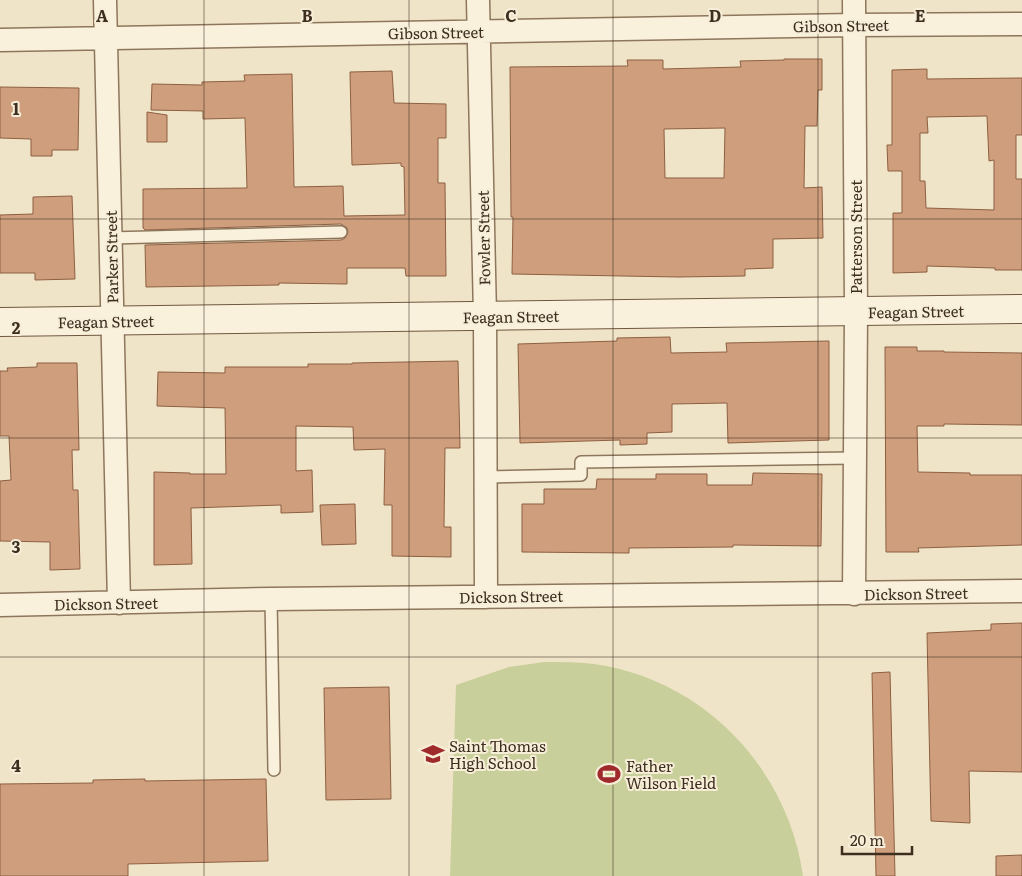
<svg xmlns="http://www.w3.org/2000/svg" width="1022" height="876" font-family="Literata,serif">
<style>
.green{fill:#c9cf9b}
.building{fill:#cf9f7d;stroke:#8d5f41;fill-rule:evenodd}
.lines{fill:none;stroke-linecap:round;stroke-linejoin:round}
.lane-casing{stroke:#8d765c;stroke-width:14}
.street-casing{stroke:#8d765c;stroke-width:25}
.secondary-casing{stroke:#6f573f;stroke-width:30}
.lane{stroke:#faf1dc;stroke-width:11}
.street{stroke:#faf1dc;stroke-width:22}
.secondary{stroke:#faf1dc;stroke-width:28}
.grid{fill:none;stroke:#3d2e20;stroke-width:1;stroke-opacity:0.55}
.labels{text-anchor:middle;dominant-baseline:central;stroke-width:4;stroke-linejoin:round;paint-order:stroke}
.street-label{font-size:15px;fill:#3d2e20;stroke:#f7eed8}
.poi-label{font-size:15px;fill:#3d2e20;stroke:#f7eed8;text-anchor:start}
.grid-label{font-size:16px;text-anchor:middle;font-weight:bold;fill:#3d2e20;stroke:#f7eed8;stroke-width:4;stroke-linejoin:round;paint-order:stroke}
</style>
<rect width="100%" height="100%" fill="#f0e4c8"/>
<path class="green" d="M 544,662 C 561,662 578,662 594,664 C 703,679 788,768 803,876 L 450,876 L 456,685 L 509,667 Z"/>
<path class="building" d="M 784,59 L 822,59 L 822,90 L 818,90 L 817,126 L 805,126 L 804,188 L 822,187 L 823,238 L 773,239 L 773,268 L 745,269 L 745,276 L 678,277 L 512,274 L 513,217 L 511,217 L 510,67 L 628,66 L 627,60 L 663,60 L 663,69 L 741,67 L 740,61 L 784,60 ZM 725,128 L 724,178 L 665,178 L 664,129 Z
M 927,69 L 927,79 L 1022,78 L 1022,135 L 1016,135 L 1016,179 L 1022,179 L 1022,270 L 995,270 L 995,268 L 927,266 L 927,272 L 893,273 L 893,213 L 902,213 L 902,171 L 888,171 L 887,145 L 892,145 L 892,70 ZM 987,116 L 989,161 L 994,160 L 994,210 L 926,208 L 925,181 L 920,181 L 920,133 L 928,133 L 927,117 Z
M 392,71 L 394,103 L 446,104 L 446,138 L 438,138 L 438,183 L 445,183 L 446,276 L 406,276 L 405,268 L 347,268 L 347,284 L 279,283 L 279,285 L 146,287 L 145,245 L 341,240 L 345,238 L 348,232 L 347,228 L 341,224 L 145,230 L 143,228 L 143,189 L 247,188 L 245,118 L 203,119 L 203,111 L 151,110 L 152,84 L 202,85 L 202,82 L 245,81 L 244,75 L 292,74 L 294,187 L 343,186 L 344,216 L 405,215 L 404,167 L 401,166 L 401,163 L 352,165 L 350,72 Z
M 0,87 L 79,88 L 78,150 L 52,150 L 52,156 L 31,156 L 31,139 L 0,138 Z
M 147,112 L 167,115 L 167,142 L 147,142 Z
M 72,196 L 75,279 L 35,280 L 35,273 L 0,273 L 0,215 L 33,214 L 33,197 Z
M 670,337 L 671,353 L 727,352 L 726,343 L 829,341 L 829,440 L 728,443 L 727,403 L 672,404 L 672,432 L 647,433 L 647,444 L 620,445 L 620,440 L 520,443 L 518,344 L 617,341 L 617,338 Z
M 885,347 L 917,347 L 917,351 L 944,351 L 944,352 L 1022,353 L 1022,425 L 944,424 L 944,426 L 917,426 L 918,472 L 970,473 L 970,475 L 1022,475 L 1022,545 L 918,548 L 919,552 L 886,552 Z
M 458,361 L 460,448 L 445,448 L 444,527 L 451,527 L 451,557 L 392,556 L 392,505 L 384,505 L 385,449 L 354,450 L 353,427 L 296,426 L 296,471 L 312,470 L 313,512 L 281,513 L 281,505 L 191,508 L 192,564 L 154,565 L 154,472 L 190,473 L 190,474 L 226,474 L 225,408 L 157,406 L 158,372 L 225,373 L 225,367 L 308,367 L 308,364 L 352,364 L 352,363 Z
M 37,363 L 77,363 L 79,450 L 72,450 L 73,490 L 78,490 L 80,569 L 50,570 L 50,542 L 0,541 L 0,481 L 11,480 L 9,436 L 0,436 L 0,371 L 8,371 L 7,368 L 37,367 Z
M 753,473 L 822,474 L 821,546 L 733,545 L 733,547 L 629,548 L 629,553 L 522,552 L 522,504 L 544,504 L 544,489 L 596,489 L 597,479 L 656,479 L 656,474 L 707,474 L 707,485 L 752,485 Z
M 355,504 L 356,544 L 322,545 L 320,505 Z
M 1022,623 L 1022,772 L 969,771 L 970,823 L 931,821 L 927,633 L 991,630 L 991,624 Z
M 890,672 L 895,876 L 876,876 L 872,673 Z
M 389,687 L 391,799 L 326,800 L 324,688 Z
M 145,779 L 145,781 L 266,779 L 268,861 L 128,864 L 128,876 L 0,876 L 0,784 L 93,783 L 93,780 Z
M 1022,855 L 1022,876 L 996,876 L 996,856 Z"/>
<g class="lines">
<defs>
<path id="lane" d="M 110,238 L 341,232
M 485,477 L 581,475 L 581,462 L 854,458
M 271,599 L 274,770"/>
<path id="street" d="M 105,0 L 119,603
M 478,0 L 485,316 L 486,597
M 854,0 L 856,312 L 854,594
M 0,40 L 854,25 L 1022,24
M 0,605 L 271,599 L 1022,591"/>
<path id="secondary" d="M 0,322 L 1022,309"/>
</defs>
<use href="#lane" class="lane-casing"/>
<use href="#street" class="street-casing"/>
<use href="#secondary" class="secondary-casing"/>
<use href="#lane" class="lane"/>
<use href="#street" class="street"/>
<use href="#secondary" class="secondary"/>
</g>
<path class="grid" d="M 204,0 L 204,876M 409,0 L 409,876M 613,0 L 613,876M 818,0 L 818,876M 0,219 L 1022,219M 0,438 L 1022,438M 0,657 L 1022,657"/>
<defs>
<symbol id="school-bare" viewBox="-9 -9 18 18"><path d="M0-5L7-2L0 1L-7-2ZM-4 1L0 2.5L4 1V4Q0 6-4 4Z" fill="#9e2a2b" stroke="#f7eed8" stroke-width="2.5" paint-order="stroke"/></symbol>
<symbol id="stadium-bare" viewBox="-9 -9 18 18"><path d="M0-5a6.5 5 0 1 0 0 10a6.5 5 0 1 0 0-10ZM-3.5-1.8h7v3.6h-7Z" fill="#9e2a2b" stroke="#f7eed8" stroke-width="2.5" paint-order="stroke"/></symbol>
</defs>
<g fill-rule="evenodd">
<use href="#school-bare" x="417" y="738" width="32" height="32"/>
<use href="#stadium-bare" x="593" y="758" width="32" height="32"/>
</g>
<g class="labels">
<g class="street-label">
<text transform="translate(841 25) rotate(-1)">Gibson Street</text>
<text transform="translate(436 32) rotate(-1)">Gibson Street</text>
<text transform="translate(855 237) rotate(-90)">Patterson Street</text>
<text transform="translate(483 238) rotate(-91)">Fowler Street</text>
<text transform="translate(111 257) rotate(-91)">Parker Street</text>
<text transform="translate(916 311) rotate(-1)">Feagan Street</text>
<text transform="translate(511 316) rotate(-1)">Feagan Street</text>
<text transform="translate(106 321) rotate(-1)">Feagan Street</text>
<text transform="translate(916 593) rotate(-1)">Dickson Street</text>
<text transform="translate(511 596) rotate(-1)">Dickson Street</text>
<text transform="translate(106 603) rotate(-1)">Dickson Street</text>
</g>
<g class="poi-label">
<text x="449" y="745">Saint Thomas<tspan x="449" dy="17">High School</tspan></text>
<text x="626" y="765">Father<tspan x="626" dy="17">Wilson Field</tspan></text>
</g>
</g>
<g class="grid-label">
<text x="102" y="22">A</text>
<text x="307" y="22">B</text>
<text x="511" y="22">C</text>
<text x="715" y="22">D</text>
<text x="920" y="22">E</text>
<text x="16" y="115">1</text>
<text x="16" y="334">2</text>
<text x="16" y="553">3</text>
<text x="16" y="772">4</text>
</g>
<path d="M842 846v8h70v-8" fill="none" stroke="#3d2e20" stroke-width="2.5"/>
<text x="850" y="846" font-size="15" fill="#3d2e20" stroke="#f7eed8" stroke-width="4" paint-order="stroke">20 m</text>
</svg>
